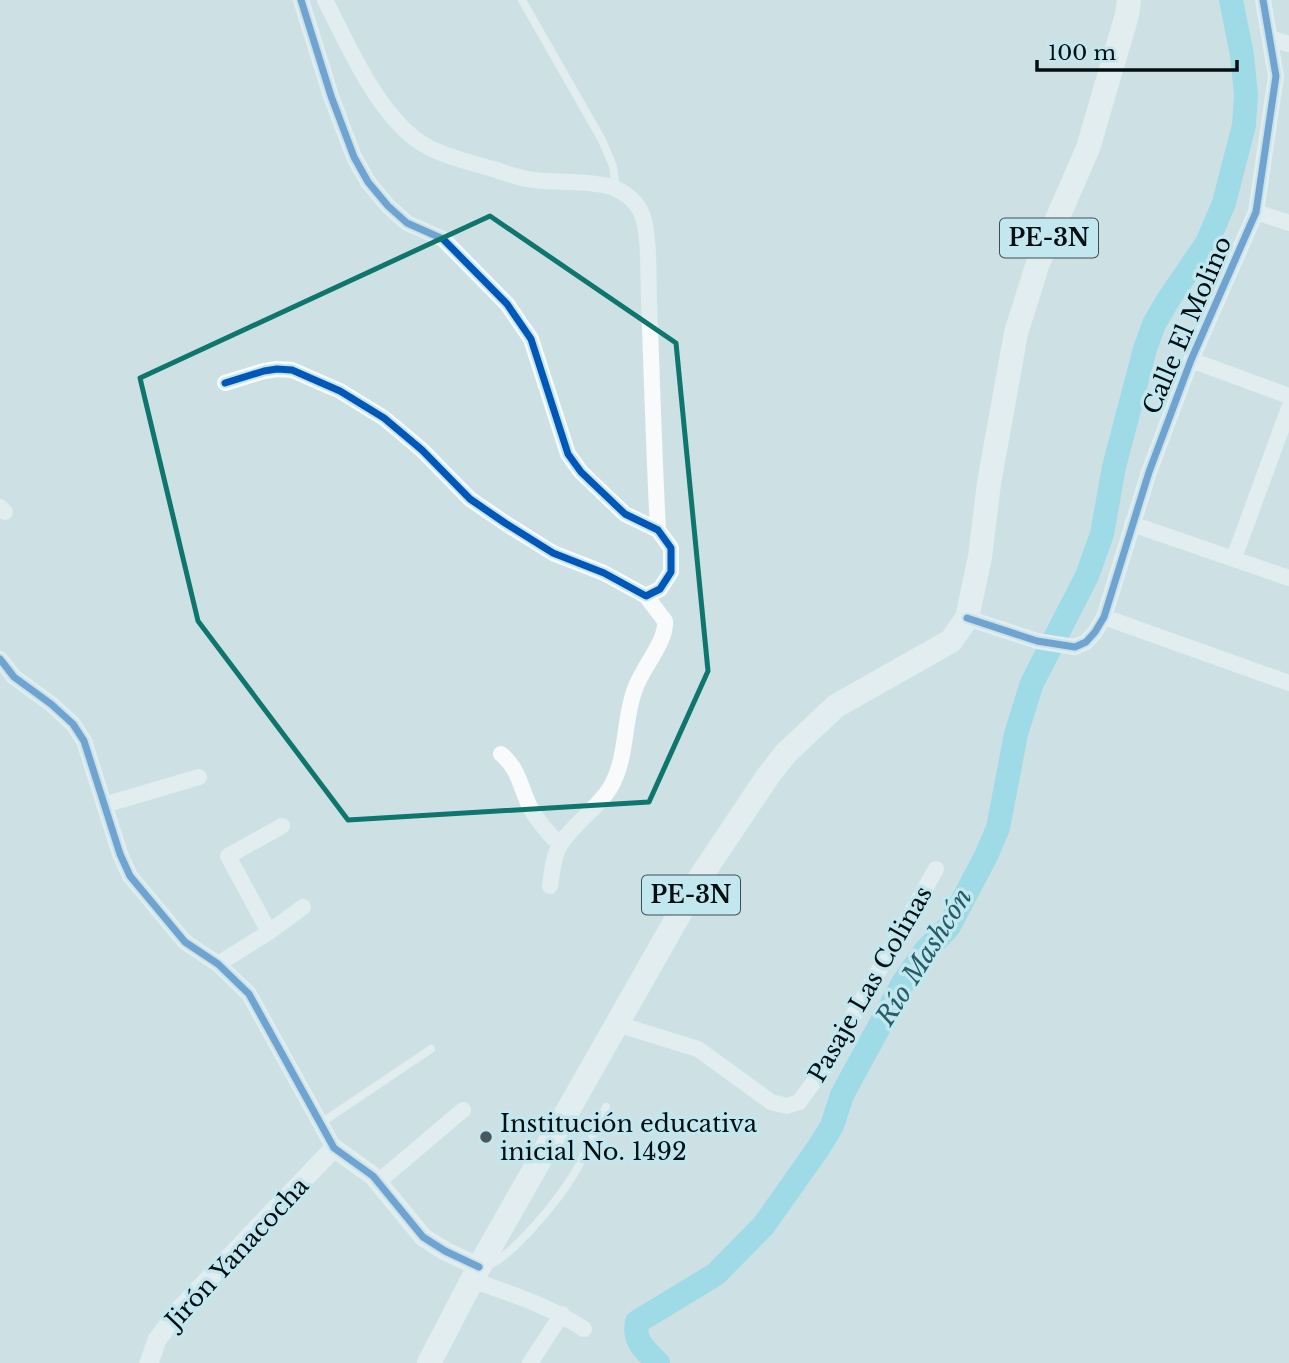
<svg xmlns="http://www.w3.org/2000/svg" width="1289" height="1363" font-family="'Libre Baskerville',serif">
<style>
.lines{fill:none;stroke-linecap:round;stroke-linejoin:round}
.river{stroke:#67d2e6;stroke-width:24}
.service{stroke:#f8fafb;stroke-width:8}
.minor{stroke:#f8fafb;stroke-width:16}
.tertiary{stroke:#f8fafb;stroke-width:19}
.trunk{stroke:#f8fafb;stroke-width:24}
.cycleway-casing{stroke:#c3e7ef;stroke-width:11}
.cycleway{stroke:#0057b8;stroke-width:7}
.marked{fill:none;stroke:#0f766e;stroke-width:5;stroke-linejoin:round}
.poi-dot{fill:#4a585b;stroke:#c3e7ef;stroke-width:2.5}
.labels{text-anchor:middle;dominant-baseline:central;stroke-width:7;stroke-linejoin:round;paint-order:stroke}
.shield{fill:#c3e7ef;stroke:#3d4f54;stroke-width:2}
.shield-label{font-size:23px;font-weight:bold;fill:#030e11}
.street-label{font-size:24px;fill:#030e11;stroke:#c3e7ef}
.poi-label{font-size:24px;fill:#030e11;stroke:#c3e7ef;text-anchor:start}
.water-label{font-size:26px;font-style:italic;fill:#255d69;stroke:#c3e7ef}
</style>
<rect width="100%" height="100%" fill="#cde1e5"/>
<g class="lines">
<path class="river" d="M 658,1363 C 645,1350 633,1341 637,1322 L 716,1274 L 764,1225 L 819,1147 L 832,1126 L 842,1095 L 903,983 L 925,951 L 948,928 L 986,856 L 998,828 L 1016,734 L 1032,683 L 1087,576 L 1102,534 L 1114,467 L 1145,349 L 1154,324 L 1168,300 L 1207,243 L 1224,203 L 1244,125 L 1246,95 L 1242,55 L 1231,0"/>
<path class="service" d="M 522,0 L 602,140 L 613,166 L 616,188
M 321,1123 L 431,1049
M 485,1266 C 510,1261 562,1195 575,1172 C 587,1152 596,1129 606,1107"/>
<path class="minor" d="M 325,0 C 348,45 374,106 414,138 C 436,155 466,161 493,169 C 506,173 520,179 534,180 C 569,185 621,173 641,212 C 650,230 648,279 649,301 C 652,378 654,454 658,530
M 1270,38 L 1289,44
M 1256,212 L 1289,223
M 1191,360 L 1289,396
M 225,383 L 264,371 L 277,369 L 292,370 L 340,391 L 384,418 L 422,450 L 470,499 L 505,523 L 553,553 L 604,573 L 646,596 L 660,589 L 671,572 L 671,548 L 658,530 L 625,514 L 581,472 L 568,454 L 531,339 L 507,304 L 443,239 L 407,223 L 388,206 L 368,182 L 354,157 L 331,96 L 301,0
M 0,507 L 5,512
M 1132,524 L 1289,578
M 1234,558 L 1289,408
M 1104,617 L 1289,683
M 967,618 L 1037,641 L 1075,647 L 1086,642 L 1095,632 L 1104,617 L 1149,472 L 1191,360 L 1256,212 L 1276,76 L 1263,0
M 0,659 L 14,677 L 51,704 L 73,724 L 84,741 L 120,854 L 130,876 L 185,942 L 218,964 L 249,994 L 334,1148
M 501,754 C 519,768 521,790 531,809 C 539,823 549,834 560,845
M 104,805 L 199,777
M 550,886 C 552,872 553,857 560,845 C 574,823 597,809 610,788 C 628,758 623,720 635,689 C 642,668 667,641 665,621 L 646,596
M 269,932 L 228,856 L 282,826
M 218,964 L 269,932 L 303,907
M 617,1024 L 698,1049 L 771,1102 L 787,1106 L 799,1102 L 822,1071 L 936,869
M 378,1182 L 463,1110
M 472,1280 C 511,1294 550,1306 584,1329
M 530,1363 L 562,1314"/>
<path class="tertiary" d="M 149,1363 L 157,1340 L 179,1310 L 334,1148 L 373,1176 L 423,1237 L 445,1251 L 479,1267"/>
<path class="trunk" d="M 429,1363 L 479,1267 L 701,876 L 768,776 L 786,753 L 836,706 L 951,641 L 967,618 L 980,557 L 989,483 L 1016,333 L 1038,263 L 1088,148 L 1127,15 L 1129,0"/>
<defs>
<path id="cycleway" d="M 225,383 L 264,371 L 277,369 L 292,370 L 340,391 L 384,418 L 422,450 L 470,499 L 505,523 L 553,553 L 604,573 L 646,596 L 660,589 L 671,572 L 671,548 L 658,530 L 625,514 L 581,472 L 568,454 L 531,339 L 507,304 L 443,239 L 407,223 L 388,206 L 368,182 L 354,157 L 331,96 L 301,0
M 967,618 L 1037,641 L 1075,647 L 1086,642 L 1095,632 L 1104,617 L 1149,472 L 1191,360 L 1256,212 L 1276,76 L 1263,0
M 0,659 L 14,677 L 51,704 L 73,724 L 84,741 L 120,854 L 130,876 L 185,942 L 218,964 L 249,994 L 334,1148 L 373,1176 L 423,1237 L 445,1251 L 479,1267"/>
</defs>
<use href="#cycleway" class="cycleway-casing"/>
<use href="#cycleway" class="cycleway"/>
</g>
<path d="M0 0H1289V1363H0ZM 490,216 L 676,343 L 708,671 L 649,802 L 348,820 L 198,621 L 140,378 Z" fill="#cde1e5" fill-opacity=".55" fill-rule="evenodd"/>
<path class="marked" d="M 490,216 L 676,343 L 708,671 L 649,802 L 348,820 L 198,621 L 140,378 Z"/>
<circle class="poi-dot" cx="486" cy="1137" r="7"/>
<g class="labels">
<g class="shield">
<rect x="1000" y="218.5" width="98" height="39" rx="5"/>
<rect x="642" y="875.5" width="98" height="39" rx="5"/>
</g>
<g class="shield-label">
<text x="1049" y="238">PE-3N</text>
<text x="691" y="895">PE-3N</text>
</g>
<g class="street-label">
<text transform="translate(1187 325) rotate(-67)">Calle El Molino</text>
<text transform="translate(870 984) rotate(-60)">Pasaje Las Colinas</text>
<text transform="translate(237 1253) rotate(-47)">Jirón Yanacocha</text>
</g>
<g class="poi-label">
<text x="500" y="1123">Institución educativa<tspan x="500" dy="28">inicial No. 1492</tspan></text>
</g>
<g class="water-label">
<text transform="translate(924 957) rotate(-58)">Río Mashcón</text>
</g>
</g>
<path d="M1037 60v10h200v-10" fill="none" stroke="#030e11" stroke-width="3.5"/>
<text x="1048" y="60" font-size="21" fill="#030e11" stroke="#c3e7ef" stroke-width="5" paint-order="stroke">100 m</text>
</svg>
